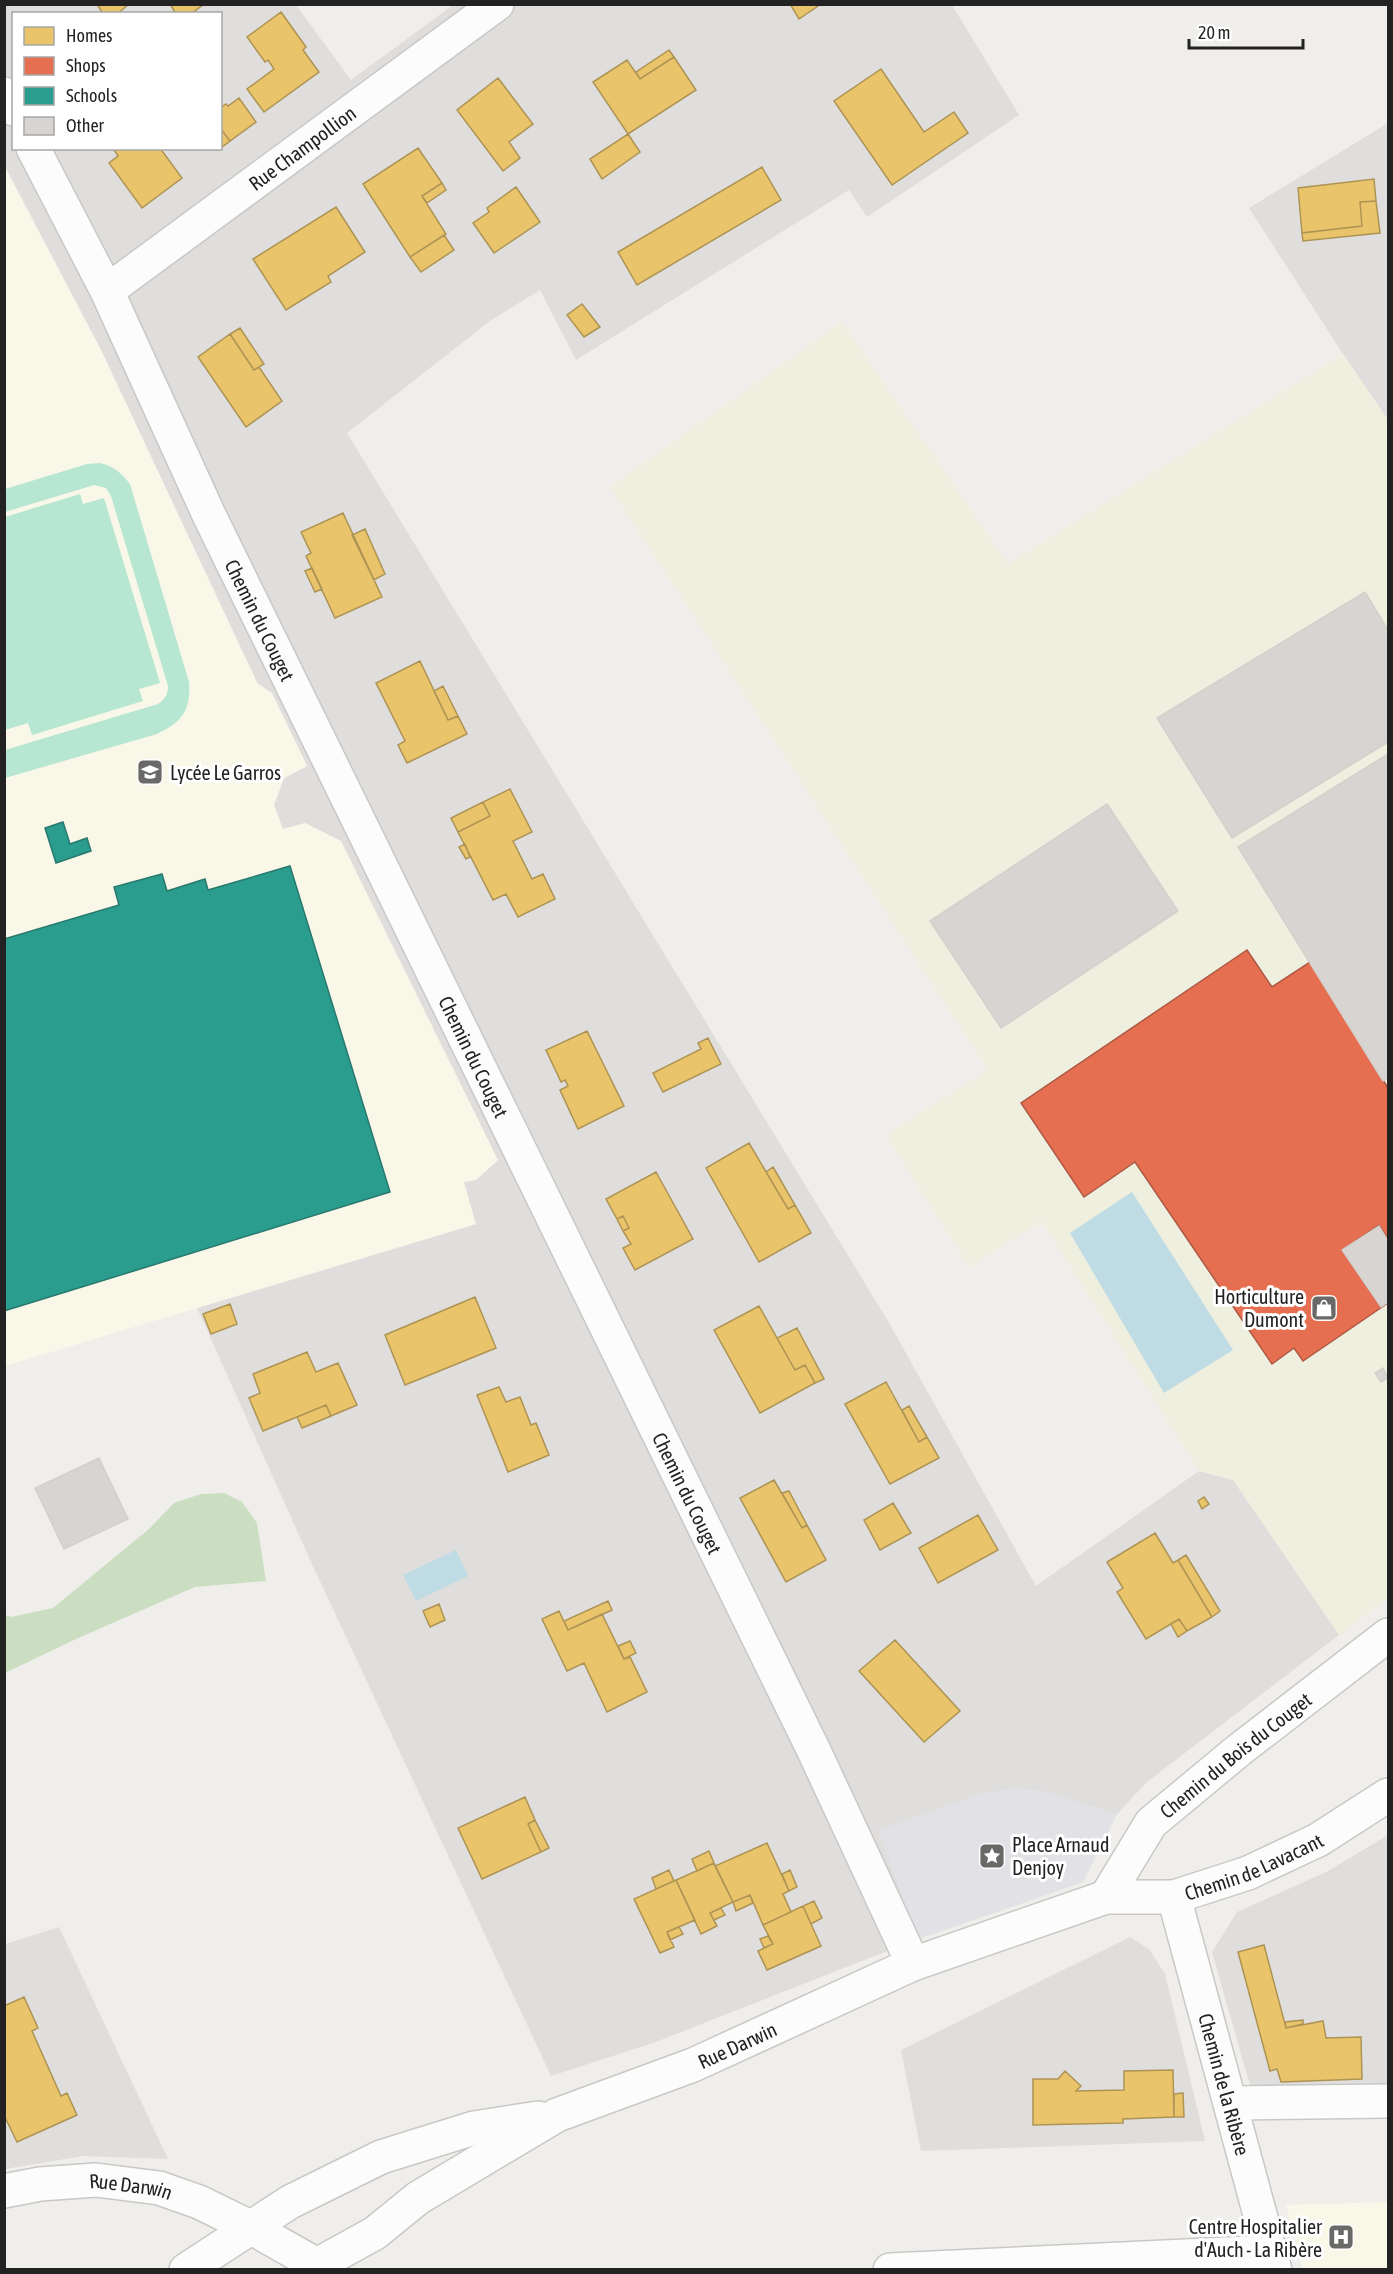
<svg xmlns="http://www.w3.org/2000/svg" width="1393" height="2274" font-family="'Asap Condensed',sans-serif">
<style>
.residential{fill:#dfdedc;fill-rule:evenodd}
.education{fill:#f8f7e8}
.farmland{fill:#efefdf}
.forest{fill:#cbdec1}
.pitch{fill:#b7e6d2}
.plaza{fill:#e2e1e5}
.water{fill:#bfdbe3}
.homes{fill:#e9c46a;stroke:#ad9354;stroke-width:1.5}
.shops{fill:#e76f51;stroke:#ac5843;stroke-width:1.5}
.schools{fill:#2a9d8f;stroke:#28786e;stroke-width:1.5}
.building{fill:#d7d4d2;stroke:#d3d0cc;stroke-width:1.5}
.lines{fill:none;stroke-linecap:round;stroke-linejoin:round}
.minor-casing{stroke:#c9c8c7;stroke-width:36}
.minor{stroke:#fdfcfc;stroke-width:33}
.labels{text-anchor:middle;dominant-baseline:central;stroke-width:6;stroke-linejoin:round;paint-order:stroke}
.street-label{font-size:20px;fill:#222;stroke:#fff}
.poi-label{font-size:20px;fill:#222;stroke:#fff;text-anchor:start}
</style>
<rect width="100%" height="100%" fill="#f0eeeb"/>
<path class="residential" d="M 4,5 L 296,5 L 351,80 L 453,5 L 952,5 L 1019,115 L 867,217 L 849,190 L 576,360 L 540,290 L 490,321 L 347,433 L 888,1321 L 1036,1586 L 1199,1471 L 1233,1480 L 1343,1632 L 1147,1782 L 1117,1814 L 1083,1882 L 918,1939 L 653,2043 L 551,2076 L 312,1564 L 197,1308 L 476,1224 L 305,823 L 283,830 L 274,805 L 284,778 L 307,766 L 272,693 L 258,684 L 101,350 L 5,166 ZM 14,14 L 220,14 L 220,148 L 14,148 Z
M 1388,123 L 1388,420 L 1343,354 L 1249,208 Z
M 1388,1835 L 1388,2113 L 1263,2120 L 1247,2075 L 1212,1952 L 1237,1912 L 1328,1871 Z
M 59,1927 L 168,2159 L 83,2156 L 5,2169 L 5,1944 Z
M 1130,1937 L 1149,1949 L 1165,1974 L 1205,2141 L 921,2151 L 901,2050 Z"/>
<path class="education" d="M 4,166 L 101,350 L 257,683 L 272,693 L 307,766 L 284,778 L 274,805 L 283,829 L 305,823 L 341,841 L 498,1160 L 476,1180 L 464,1182 L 476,1224 L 5,1366 Z
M 1388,2202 L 1388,2269 L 1303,2269 L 1286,2205 Z"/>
<path class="farmland" d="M 842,322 L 1008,564 L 1343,354 L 1388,420 L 1388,1597 L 1339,1635 L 1233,1480 L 1199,1471 L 1042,1221 L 969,1267 L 886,1135 L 988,1070 L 610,487 Z"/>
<path class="forest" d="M 224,1493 L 242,1502 L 257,1523 L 266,1581 L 195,1587 L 76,1639 L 5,1673 L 5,1615 L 11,1617 L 53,1608 L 149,1529 L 174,1503 L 201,1494 Z"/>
<path class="pitch" d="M 100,463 C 114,466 121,473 130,484 L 189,682 C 191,711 182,722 157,734 L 5,778 L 5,750 L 158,704 C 165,699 168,695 168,686 L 111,496 L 106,488 L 94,485 L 5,512 L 5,489 L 87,464 Z
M 80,494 L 83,504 L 104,498 L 160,683 L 139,689 L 143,701 L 32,735 L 28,723 L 5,730 L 5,517 Z"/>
<path class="plaza" d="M 1016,1788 L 1047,1792 L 1117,1814 L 1083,1882 L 918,1939 L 878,1830 L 984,1793 Z"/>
<path class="water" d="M 1132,1192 L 1233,1350 L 1164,1393 L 1070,1233 Z
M 456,1550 L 468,1576 L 416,1601 L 403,1575 Z"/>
<path class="homes" d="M 97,4 L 129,4 L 117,14 L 103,14 Z
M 170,4 L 204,4 L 191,14 L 176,14 Z
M 790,4 L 821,4 L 799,19 Z
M 281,12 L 306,47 L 303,50 L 319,72 L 264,112 L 247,89 L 274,69 L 268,60 L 265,62 L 247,37 Z
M 669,50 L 674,57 L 640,79 L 636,72 Z
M 674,57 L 696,90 L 628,134 L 593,82 L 627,60 L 640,79 Z
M 881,69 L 924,132 L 954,112 L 968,133 L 892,185 L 834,101 Z
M 498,78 L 533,124 L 509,142 L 520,158 L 503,171 L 457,110 Z
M 239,98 L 256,122 L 230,141 L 220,128 L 220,108 L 226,104 L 228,106 Z
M 220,128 L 230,141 L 222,147 L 220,145 Z
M 628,134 L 640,152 L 602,179 L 590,159 Z
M 113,148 L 160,148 L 182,178 L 142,208 L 109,163 L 118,156 Z
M 418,148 L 442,183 L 422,196 L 446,234 L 410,257 L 363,184 Z
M 762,167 L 781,200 L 637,285 L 618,252 Z
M 1374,179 L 1376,201 L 1360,202 L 1362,226 L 1302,233 L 1298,188 Z
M 442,183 L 446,190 L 427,203 L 422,196 Z
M 516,187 L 540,222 L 494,253 L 473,223 L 489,212 L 487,208 Z
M 1376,201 L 1380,233 L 1303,241 L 1302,233 L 1362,226 L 1360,202 Z
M 336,207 L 365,252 L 328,276 L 331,282 L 286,310 L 253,259 Z
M 444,235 L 454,250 L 421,272 L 410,257 Z
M 582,304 L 600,327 L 584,337 L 567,315 Z
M 240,328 L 264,364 L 254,370 L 230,334 Z
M 230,334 L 254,370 L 259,367 L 282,401 L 246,427 L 198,357 Z
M 343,513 L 382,597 L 335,618 L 306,556 L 311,553 L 301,532 Z
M 365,529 L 385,574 L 374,580 L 352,535 Z
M 312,568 L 322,589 L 315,592 L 305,571 Z
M 420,661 L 448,720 L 458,716 L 467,734 L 407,763 L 398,745 L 405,741 L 376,683 Z
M 443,686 L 458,716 L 448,720 L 434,691 Z
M 510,789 L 532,832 L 513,841 L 532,879 L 543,874 L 555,899 L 518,917 L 506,894 L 493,900 L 458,832 L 490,816 L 483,802 Z
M 483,802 L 490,816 L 458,832 L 451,818 Z
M 465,844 L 470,857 L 466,859 L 459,847 Z
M 587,1031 L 624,1106 L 578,1129 L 560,1090 L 568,1086 L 565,1080 L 561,1082 L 546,1050 Z
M 708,1038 L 721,1064 L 663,1092 L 653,1073 L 701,1049 L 698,1043 Z
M 749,1143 L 788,1209 L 795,1205 L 811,1233 L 759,1262 L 706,1168 Z
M 773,1167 L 795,1205 L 788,1209 L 766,1172 Z
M 656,1172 L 693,1239 L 635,1270 L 623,1248 L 631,1244 L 623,1231 L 629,1228 L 623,1216 L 617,1219 L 606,1199 Z
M 623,1216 L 629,1228 L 623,1231 L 617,1219 Z
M 475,1297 L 496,1348 L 405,1385 L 385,1335 Z
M 230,1304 L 237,1324 L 211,1334 L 203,1314 Z
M 759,1306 L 795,1370 L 805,1365 L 815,1383 L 760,1413 L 714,1330 Z
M 797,1328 L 824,1379 L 815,1383 L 805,1365 L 795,1370 L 777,1338 Z
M 307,1352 L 316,1372 L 338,1363 L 357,1405 L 331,1416 L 326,1405 L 263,1431 L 249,1398 L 260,1393 L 253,1374 Z
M 886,1382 L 919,1442 L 927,1437 L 939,1458 L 890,1484 L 845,1404 Z
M 499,1387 L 506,1402 L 520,1397 L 531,1425 L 536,1423 L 549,1455 L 508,1472 L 477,1395 Z
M 326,1405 L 331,1416 L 302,1428 L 297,1417 Z
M 909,1406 L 927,1437 L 919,1442 L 902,1410 Z
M 774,1480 L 802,1528 L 807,1525 L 826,1560 L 786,1582 L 740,1498 Z
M 789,1491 L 807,1525 L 802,1528 L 782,1493 Z
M 1204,1497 L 1209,1504 L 1202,1509 L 1198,1501 Z
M 893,1503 L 911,1533 L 880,1550 L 864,1520 Z
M 978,1515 L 998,1550 L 938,1583 L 919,1548 Z
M 1155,1533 L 1173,1563 L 1178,1560 L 1212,1617 L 1187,1631 L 1179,1619 L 1146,1639 L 1117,1592 L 1123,1588 L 1107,1562 Z
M 1186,1555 L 1220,1611 L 1212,1617 L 1178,1560 Z
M 608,1601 L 612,1610 L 568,1630 L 564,1621 Z
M 439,1604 L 445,1620 L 430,1627 L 423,1611 Z
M 559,1611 L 568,1630 L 602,1614 L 624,1659 L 630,1657 L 647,1692 L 607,1712 L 584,1663 L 567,1671 L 542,1619 Z
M 1179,1619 L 1187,1631 L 1178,1637 L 1171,1624 Z
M 895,1640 L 960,1711 L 924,1742 L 859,1671 Z
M 630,1641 L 636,1653 L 624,1659 L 618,1646 Z
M 525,1797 L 535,1820 L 528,1824 L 541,1852 L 482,1879 L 458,1828 Z
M 535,1820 L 549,1848 L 541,1852 L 528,1824 Z
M 767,1843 L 789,1891 L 783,1894 L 791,1912 L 763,1925 L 750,1895 L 733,1902 L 715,1866 Z
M 709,1851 L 714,1863 L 697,1871 L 692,1859 Z
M 714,1863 L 733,1902 L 710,1913 L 717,1926 L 701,1934 L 676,1880 Z
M 669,1870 L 674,1881 L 656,1889 L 652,1878 Z
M 790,1870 L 797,1887 L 789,1891 L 782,1874 Z
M 676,1880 L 695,1920 L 667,1932 L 674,1947 L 660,1953 L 634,1899 Z
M 750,1895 L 753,1903 L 736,1911 L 733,1902 Z
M 814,1901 L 822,1918 L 811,1924 L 803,1906 Z
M 803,1906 L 821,1946 L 767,1970 L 758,1951 L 773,1944 L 763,1925 Z
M 721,1908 L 725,1915 L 714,1920 L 710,1913 Z
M 679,1927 L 683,1934 L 670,1940 L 667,1932 Z
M 768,1936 L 773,1944 L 764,1948 L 760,1939 Z
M 1264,1945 L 1286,2028 L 1323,2021 L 1326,2038 L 1361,2037 L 1362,2079 L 1281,2082 L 1277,2069 L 1270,2071 L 1238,1952 Z
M 24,1997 L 38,2028 L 32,2031 L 61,2096 L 67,2093 L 77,2115 L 17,2142 L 4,2115 L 4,2006 Z
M 1303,2020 L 1303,2024 L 1286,2028 L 1285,2022 Z
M 1173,2070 L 1174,2117 L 1123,2119 L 1123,2123 L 1033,2125 L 1033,2079 L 1058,2079 L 1065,2071 L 1081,2086 L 1076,2091 L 1124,2090 L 1124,2071 Z
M 1183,2093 L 1184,2117 L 1174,2117 L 1174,2094 Z"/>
<path class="shops" d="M 1247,950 L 1272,987 L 1310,962 L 1388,1088 L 1388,1239 L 1379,1225 L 1342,1250 L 1381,1307 L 1388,1303 L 1303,1361 L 1294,1348 L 1272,1364 L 1135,1162 L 1084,1197 L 1021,1103 Z"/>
<path class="schools" d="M 63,822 L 70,844 L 87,838 L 91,851 L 56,863 L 45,828 Z
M 290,866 L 390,1192 L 4,1311 L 4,939 L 119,905 L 114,887 L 162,874 L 167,891 L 205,879 L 208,890 Z"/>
<path class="building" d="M 1365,592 L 1388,630 L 1388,742 L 1232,838 L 1157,718 Z
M 1388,754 L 1388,1078 L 1383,1081 L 1238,847 Z
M 1107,804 L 1178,911 L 1001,1028 L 930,921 Z
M 1379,1226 L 1388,1241 L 1388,1302 L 1381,1307 L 1342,1250 Z
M 1383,1368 L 1388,1378 L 1381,1382 L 1375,1373 Z
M 99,1458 L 128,1519 L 64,1549 L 35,1488 Z"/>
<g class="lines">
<defs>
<g id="minor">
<path d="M 4,94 L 14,109"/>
<path id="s1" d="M 33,148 L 107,291 L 209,515 L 814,1751 L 913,1964"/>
<path id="s2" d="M 107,291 L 497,4"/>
<path id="s3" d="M 1106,1897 L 1151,1823 L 1239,1750 L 1388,1635"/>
<path id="s4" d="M 1174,1897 L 1275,2270"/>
<path d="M 1230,2103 L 1388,2101"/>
<path id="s5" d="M 4,2191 L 40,2184 L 96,2180 L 159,2188 L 199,2202 L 250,2227 L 317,2265"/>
<path id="s6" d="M 317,2265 L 375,2233 L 418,2198 L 557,2115 L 693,2065 L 913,1964 L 1106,1897 L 1174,1897 L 1248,1873 L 1318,1840 L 1388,1795"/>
<path d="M 186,2270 L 290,2202 L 381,2157 L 474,2128 L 538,2118"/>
<path d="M 890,2270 L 1270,2252"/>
</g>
</defs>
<use href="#minor" class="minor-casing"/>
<use href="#minor" class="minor"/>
</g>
<defs>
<symbol id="school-square" viewBox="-11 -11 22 22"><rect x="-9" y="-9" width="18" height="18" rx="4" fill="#6a6968" stroke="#fff"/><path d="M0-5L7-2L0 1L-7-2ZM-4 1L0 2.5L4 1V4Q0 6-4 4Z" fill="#fff"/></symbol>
<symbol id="shop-square" viewBox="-11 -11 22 22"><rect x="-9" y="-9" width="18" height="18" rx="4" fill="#6a6968" stroke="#fff"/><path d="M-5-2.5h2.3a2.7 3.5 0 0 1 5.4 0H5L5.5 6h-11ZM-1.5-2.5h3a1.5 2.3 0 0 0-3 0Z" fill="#fff"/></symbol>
<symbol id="sight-square" viewBox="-11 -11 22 22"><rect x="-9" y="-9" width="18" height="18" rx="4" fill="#6a6968" stroke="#fff"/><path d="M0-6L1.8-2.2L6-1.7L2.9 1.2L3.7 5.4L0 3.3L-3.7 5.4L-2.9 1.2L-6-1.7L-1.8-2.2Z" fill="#fff"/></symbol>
<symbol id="hospital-square" viewBox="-11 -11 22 22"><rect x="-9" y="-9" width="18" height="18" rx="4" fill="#6a6968" stroke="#fff"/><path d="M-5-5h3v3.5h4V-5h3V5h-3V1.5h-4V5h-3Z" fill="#fff"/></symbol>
</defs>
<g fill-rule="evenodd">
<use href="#school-square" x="135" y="757" width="30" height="30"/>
<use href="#shop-square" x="1309" y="1293" width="30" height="30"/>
<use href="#sight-square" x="977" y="1841" width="30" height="30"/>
<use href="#hospital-square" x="1326" y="2222" width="30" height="30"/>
</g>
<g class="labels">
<g class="street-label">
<text stroke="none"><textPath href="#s2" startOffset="242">Rue Champollion</textPath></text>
<text stroke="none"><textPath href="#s1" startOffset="524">Chemin du Couget</textPath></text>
<text stroke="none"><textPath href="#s1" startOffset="1010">Chemin du Couget</textPath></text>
<text stroke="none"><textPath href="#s1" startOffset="1496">Chemin du Couget</textPath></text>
<text stroke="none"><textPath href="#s3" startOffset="195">Chemin du Bois du Couget</textPath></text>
<text stroke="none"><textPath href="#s6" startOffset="1028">Chemin de Lavacant</textPath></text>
<text stroke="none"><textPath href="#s6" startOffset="477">Rue Darwin</textPath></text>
<text stroke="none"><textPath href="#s4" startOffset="194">Chemin de la Ribère</textPath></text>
<text stroke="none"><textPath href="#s5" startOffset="128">Rue Darwin</textPath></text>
</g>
<g class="poi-label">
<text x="170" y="772">Lycée Le Garros</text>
<text x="1304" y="1296" text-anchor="end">Horticulture<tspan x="1304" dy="23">Dumont</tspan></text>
<text x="1012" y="1844">Place Arnaud<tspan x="1012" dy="23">Denjoy</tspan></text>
<text x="1322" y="2226" text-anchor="end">Centre Hospitalier<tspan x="1322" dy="23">d'Auch - La Ribère</tspan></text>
</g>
</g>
<rect width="1393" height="2274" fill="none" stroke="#222222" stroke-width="12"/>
<rect x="12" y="12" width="210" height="138" fill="#ffffff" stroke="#a7a7a7" stroke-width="1.5"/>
<rect x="24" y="27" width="30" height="18" fill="#e9c46a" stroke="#a7a7a7" stroke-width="1.5"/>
<text x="66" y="42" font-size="18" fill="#222222">Homes</text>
<rect x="24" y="57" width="30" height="18" fill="#e76f51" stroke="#a7a7a7" stroke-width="1.5"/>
<text x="66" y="72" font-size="18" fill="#222222">Shops</text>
<rect x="24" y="87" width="30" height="18" fill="#2a9d8f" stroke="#a7a7a7" stroke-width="1.5"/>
<text x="66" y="102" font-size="18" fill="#222222">Schools</text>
<rect x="24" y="117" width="30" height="18" fill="#d7d4d2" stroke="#a7a7a7" stroke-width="1.5"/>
<text x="66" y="132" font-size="18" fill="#222222">Other</text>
<path d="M1189 39v9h114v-9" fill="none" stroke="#222222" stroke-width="3"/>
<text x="1198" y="39" font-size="18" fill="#222222" stroke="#ffffff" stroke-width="4.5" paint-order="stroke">20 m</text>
</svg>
